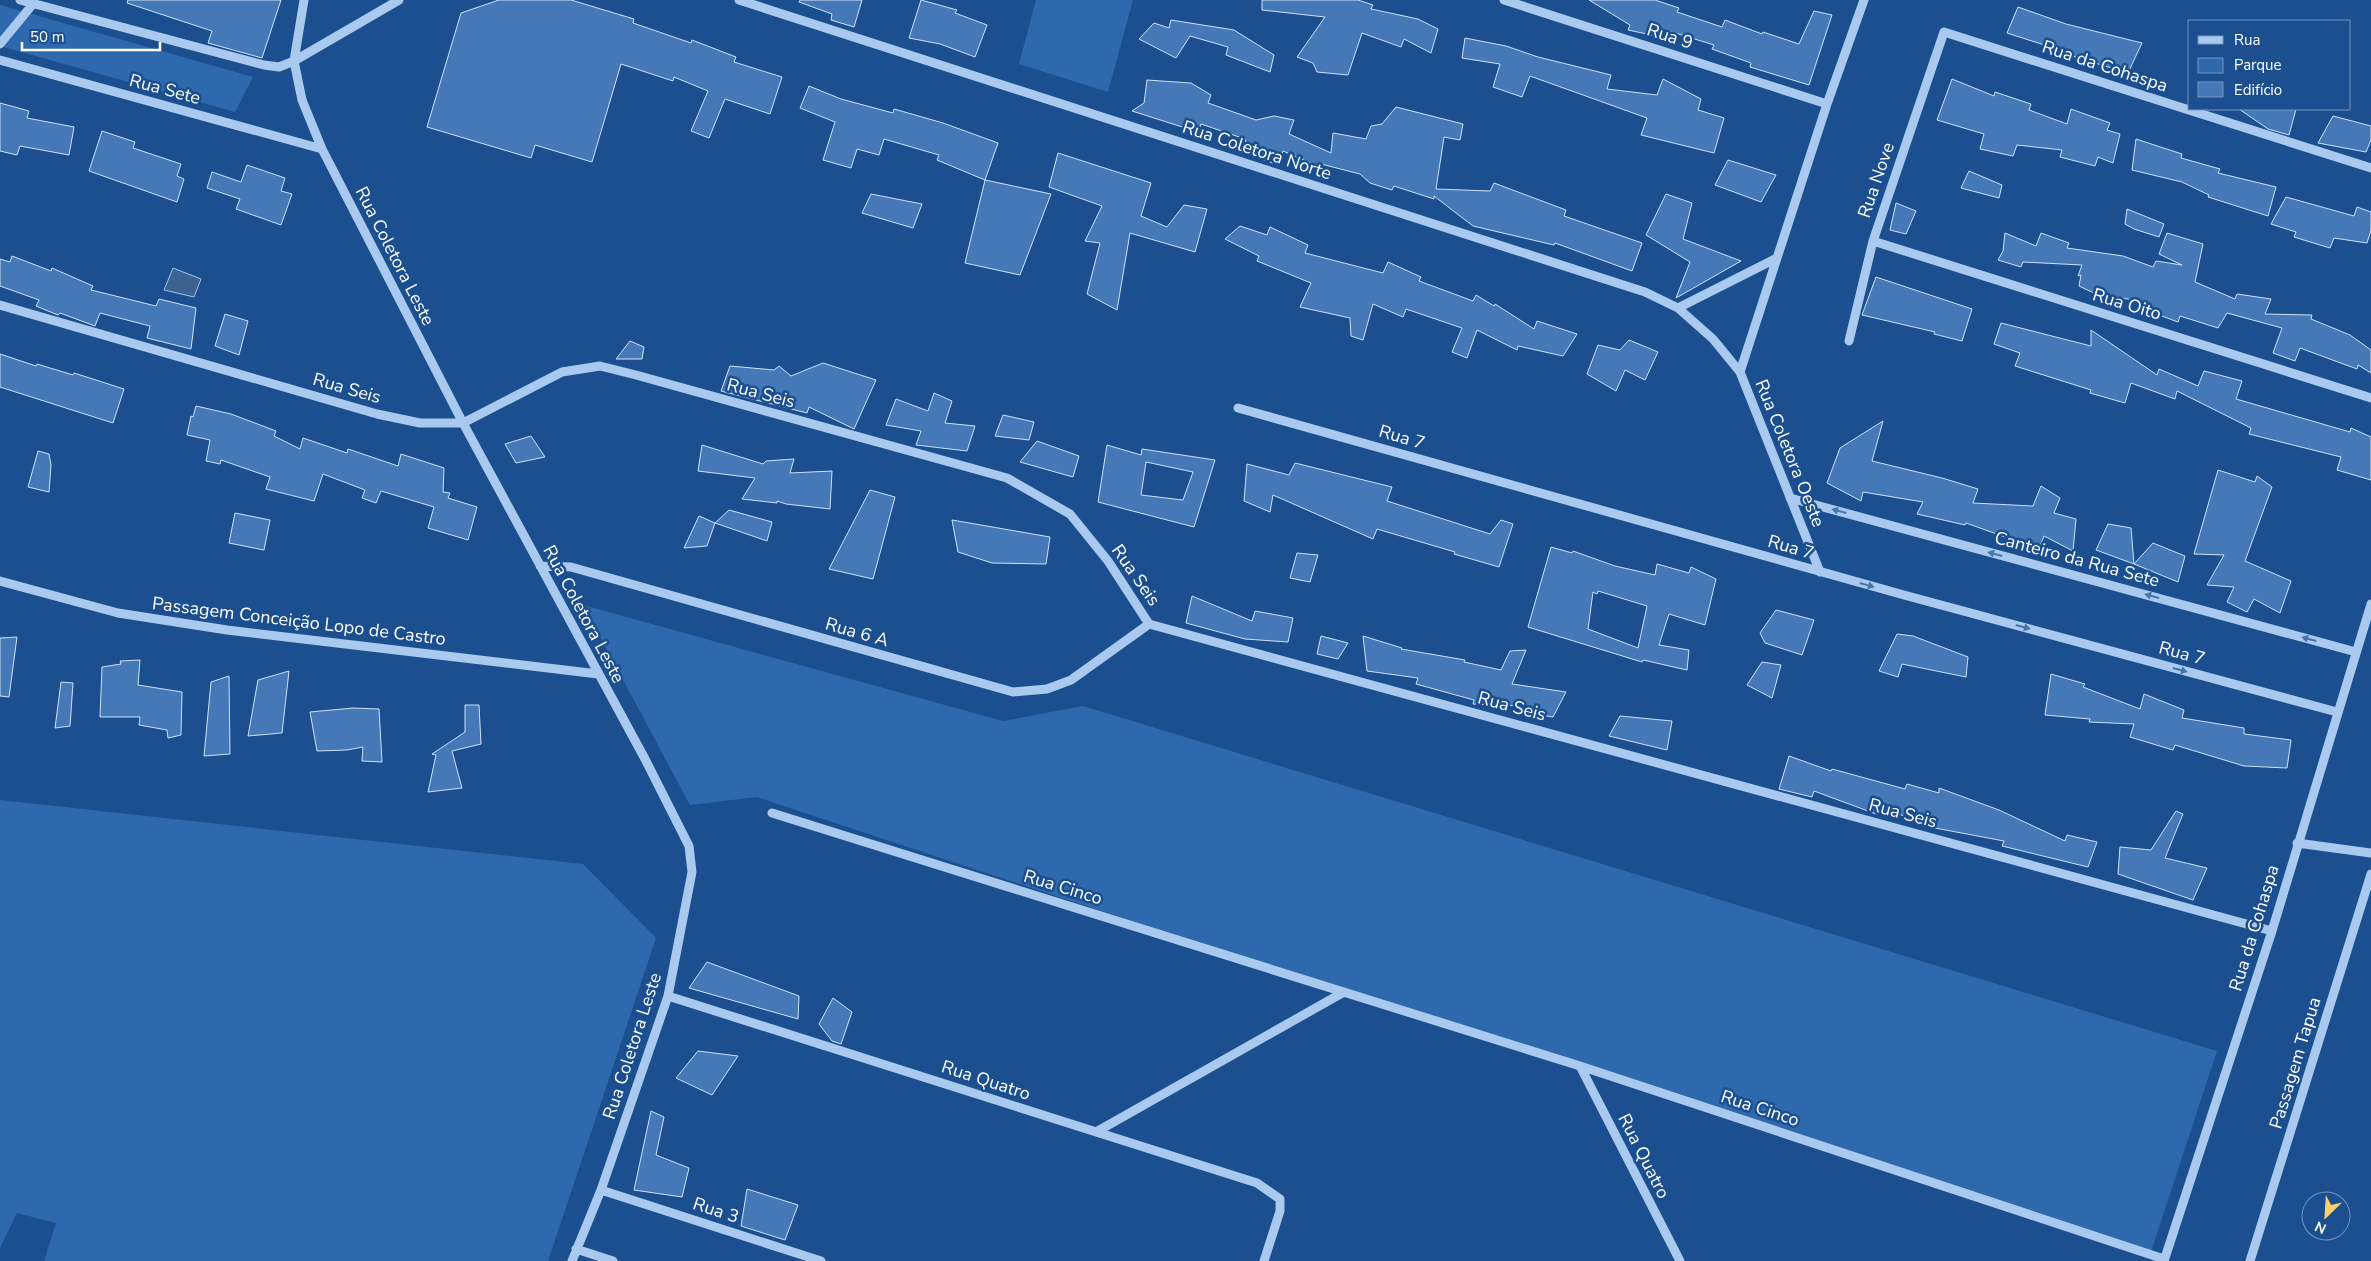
<svg xmlns="http://www.w3.org/2000/svg" width="2371" height="1261" font-family="'Nunito Sans',sans-serif">
<style>
.green{fill:#2e69ad}
.water{fill:#3c6290;stroke:#9cc4f0}
.building{fill:#4478b7;stroke:#cfe3fa;fill-rule:evenodd}
.lines{fill:none;stroke-linecap:round;stroke-linejoin:round}
.minor{stroke:#a9c9ee;stroke-width:9}
.oneway{fill:#4674ac}
.labels{text-anchor:middle;dominant-baseline:central;stroke-width:5;stroke-linejoin:round;paint-order:stroke}
.street-label{font-size:18px;fill:#fff;stroke:#1b4f8f}
</style>
<rect width="100%" height="100%" fill="#1b4f8f"/>
<path class="green" d="M 1036,0 L 1133,0 L 1108,92 L 1019,64 Z
M 0,5 L 253,77 L 235,112 L 0,46 Z
M 583,605 L 1003,721 L 1083,706 L 2217,1051 L 2149,1258 L 757,797 L 690,805 Z
M 0,800 L 583,864 L 656,938 L 548,1261 L 44,1261 L 56,1223 L 17,1213 L 0,1248 Z"/>
<path class="water" d="M 173,268 L 201,279 L 194,297 L 164,290 Z"/>
<path class="building" d="M 128,0 L 281,0 L 262,58 L 208,43 L 212,31 L 127,3 Z
M 499,0 L 571,0 L 634,19 L 633,23 L 691,43 L 692,40 L 736,57 L 734,62 L 782,77 L 770,114 L 725,99 L 709,138 L 691,131 L 708,91 L 674,77 L 673,81 L 621,64 L 592,162 L 535,145 L 531,158 L 427,127 L 461,13 Z
M 800,0 L 862,0 L 854,27 L 831,20 L 832,14 L 799,2 Z
M 921,0 L 957,10 L 955,13 L 987,25 L 975,57 L 940,44 L 909,38 Z
M 1262,0 L 1358,0 L 1373,5 L 1371,9 L 1418,19 L 1438,29 L 1431,53 L 1404,39 L 1401,47 L 1362,33 L 1348,75 L 1317,72 L 1313,63 L 1297,57 L 1325,17 L 1262,10 Z
M 1589,0 L 1655,0 L 1679,8 L 1677,12 L 1722,27 L 1725,20 L 1762,34 L 1763,32 L 1799,44 L 1814,11 L 1832,15 L 1809,85 L 1750,67 L 1751,63 L 1712,49 L 1714,45 L 1669,31 L 1666,38 L 1628,30 L 1630,25 Z
M 2018,7 L 2066,24 L 2142,43 L 2128,73 L 2062,53 L 2063,51 L 2007,33 Z
M 1171,20 L 1234,30 L 1274,55 L 1270,72 L 1226,55 L 1228,47 L 1190,36 L 1176,58 L 1139,39 L 1154,23 L 1169,28 Z
M 1465,38 L 1506,46 L 1538,57 L 1611,75 L 1607,89 L 1657,95 L 1663,79 L 1701,99 L 1698,110 L 1724,118 L 1714,153 L 1641,135 L 1647,118 L 1530,76 L 1522,97 L 1493,87 L 1500,64 L 1462,58 Z
M 1952,79 L 1994,96 L 1995,92 L 2031,104 L 2029,110 L 2067,124 L 2071,109 L 2110,123 L 2107,130 L 2120,134 L 2113,163 L 2098,157 L 2095,166 L 2060,157 L 2062,150 L 2017,145 L 2013,156 L 1980,149 L 1984,134 L 1937,120 Z
M 1147,80 L 1191,83 L 1211,95 L 1208,103 L 1256,120 L 1274,116 L 1294,120 L 1289,134 L 1331,153 L 1333,133 L 1366,139 L 1371,126 L 1382,124 L 1396,107 L 1463,124 L 1460,140 L 1444,137 L 1436,189 L 1490,191 L 1494,183 L 1566,210 L 1564,216 L 1642,243 L 1632,271 L 1555,243 L 1554,245 L 1473,226 L 1434,196 L 1434,199 L 1394,186 L 1392,190 L 1370,183 L 1360,174 L 1321,164 L 1320,167 L 1283,151 L 1278,165 L 1248,154 L 1245,139 L 1201,124 L 1198,132 L 1132,111 L 1144,103 Z
M 809,86 L 841,99 L 893,113 L 894,109 L 943,123 L 998,143 L 985,180 L 937,160 L 939,155 L 884,139 L 879,155 L 857,149 L 851,168 L 823,160 L 835,122 L 800,108 Z
M 0,103 L 29,111 L 27,118 L 74,127 L 69,155 L 20,146 L 17,155 L 0,151 Z
M 2239,109 L 2296,109 L 2289,135 L 2268,129 Z
M 2333,116 L 2371,126 L 2371,140 L 2366,152 L 2318,143 Z
M 102,131 L 135,142 L 133,148 L 181,164 L 177,176 L 184,179 L 177,202 L 89,171 Z
M 2136,139 L 2182,154 L 2181,158 L 2220,169 L 2218,173 L 2276,187 L 2268,216 L 2208,197 L 2209,195 L 2182,182 L 2132,170 Z
M 1058,153 L 1151,183 L 1141,216 L 1167,227 L 1184,205 L 1207,209 L 1195,252 L 1130,233 L 1117,310 L 1087,294 L 1100,243 L 1085,241 L 1102,206 L 1049,187 Z
M 1728,160 L 1776,175 L 1761,202 L 1715,185 Z
M 247,165 L 285,178 L 281,191 L 292,194 L 281,225 L 236,209 L 240,199 L 207,188 L 212,172 L 241,182 Z
M 1969,171 L 2002,185 L 1999,198 L 1961,188 Z
M 985,180 L 1051,194 L 1020,275 L 965,263 Z
M 871,194 L 922,204 L 913,228 L 862,213 Z
M 1666,194 L 1692,203 L 1683,239 L 1741,261 L 1676,298 L 1690,262 L 1646,235 Z
M 2286,197 L 2354,216 L 2357,207 L 2371,212 L 2371,230 L 2367,243 L 2334,238 L 2330,248 L 2294,237 L 2296,232 L 2271,224 Z
M 1896,203 L 1916,211 L 1906,234 L 1890,230 Z
M 2127,209 L 2164,224 L 2159,237 L 2134,229 L 2125,224 Z
M 1240,226 L 1267,235 L 1270,227 L 1308,245 L 1305,253 L 1383,273 L 1388,262 L 1421,277 L 1419,281 L 1473,301 L 1476,295 L 1494,306 L 1495,304 L 1534,329 L 1537,321 L 1577,334 L 1563,356 L 1518,346 L 1517,350 L 1477,330 L 1467,358 L 1452,352 L 1462,328 L 1406,309 L 1403,317 L 1373,304 L 1363,340 L 1351,336 L 1350,318 L 1300,307 L 1311,283 L 1257,261 L 1259,256 L 1225,239 Z
M 2005,233 L 2036,246 L 2041,233 L 2069,243 L 2067,248 L 2123,256 L 2153,267 L 2156,261 L 2182,265 L 2159,254 L 2167,233 L 2203,244 L 2195,282 L 2235,299 L 2237,294 L 2271,299 L 2265,314 L 2312,315 L 2311,319 L 2350,335 L 2371,350 L 2371,373 L 2358,365 L 2357,369 L 2300,348 L 2295,361 L 2273,353 L 2282,328 L 2227,313 L 2218,328 L 2180,316 L 2178,322 L 2143,309 L 2146,303 L 2099,293 L 2098,295 L 2079,286 L 2081,275 L 2078,276 L 2082,265 L 2023,262 L 2021,267 L 1998,260 L 2003,251 Z
M 12,256 L 51,271 L 52,268 L 93,286 L 91,290 L 156,306 L 159,299 L 196,308 L 191,349 L 147,338 L 150,326 L 100,313 L 95,326 L 60,313 L 58,315 L 36,306 L 39,300 L 0,286 L 0,259 L 10,262 Z
M 1876,277 L 1972,309 L 1962,341 L 1934,334 L 1935,332 L 1862,315 Z
M 225,314 L 248,321 L 239,355 L 215,346 Z
M 2001,323 L 2091,346 L 2091,330 L 2157,375 L 2159,369 L 2198,386 L 2204,371 L 2242,381 L 2236,399 L 2350,432 L 2351,428 L 2371,437 L 2371,480 L 2337,470 L 2341,457 L 2249,434 L 2251,428 L 2177,391 L 2175,399 L 2131,383 L 2125,403 L 2090,393 L 2091,390 L 2015,366 L 2020,353 L 1994,344 Z
M 1629,340 L 1658,352 L 1645,380 L 1625,370 L 1616,391 L 1587,374 L 1598,345 L 1620,350 Z
M 630,341 L 644,347 L 642,359 L 616,359 Z
M 0,354 L 36,366 L 37,364 L 73,375 L 74,373 L 124,389 L 113,423 L 0,387 Z
M 823,363 L 876,380 L 854,429 L 809,407 L 807,413 L 721,391 L 730,366 L 774,370 L 779,366 L 791,376 Z
M 934,393 L 952,401 L 945,423 L 975,426 L 967,451 L 916,445 L 921,431 L 886,425 L 896,399 L 928,411 Z
M 196,406 L 231,414 L 276,431 L 274,436 L 300,449 L 303,438 L 347,453 L 348,449 L 398,466 L 401,454 L 444,468 L 443,492 L 450,493 L 448,498 L 477,507 L 468,540 L 428,528 L 434,507 L 381,491 L 376,503 L 362,498 L 365,490 L 323,474 L 314,501 L 266,489 L 270,477 L 221,460 L 220,464 L 206,461 L 210,440 L 187,435 L 191,416 L 193,417 Z
M 1003,415 L 1034,422 L 1029,440 L 995,436 Z
M 1883,421 L 1872,461 L 1942,478 L 1978,489 L 1973,503 L 2033,506 L 2041,486 L 2060,498 L 2054,513 L 2076,519 L 2073,551 L 2044,536 L 2038,551 L 2019,542 L 1966,523 L 1965,525 L 1917,514 L 1923,502 L 1863,492 L 1861,501 L 1827,483 L 1840,448 Z
M 531,436 L 545,457 L 516,463 L 505,444 Z
M 1037,441 L 1079,456 L 1073,477 L 1020,462 Z
M 702,445 L 763,464 L 766,461 L 794,459 L 790,473 L 832,471 L 830,509 L 786,504 L 777,501 L 777,503 L 742,499 L 755,478 L 698,471 Z
M 1107,445 L 1141,455 L 1142,449 L 1215,460 L 1194,527 L 1098,502 ZM 1146,462 L 1193,472 L 1183,500 L 1141,495 Z
M 38,451 L 49,454 L 51,465 L 49,492 L 28,487 Z
M 1295,463 L 1392,487 L 1387,501 L 1490,534 L 1501,520 L 1513,524 L 1499,567 L 1454,554 L 1455,552 L 1377,529 L 1373,539 L 1273,495 L 1270,512 L 1244,501 L 1247,464 L 1289,475 Z
M 2218,470 L 2255,482 L 2257,476 L 2272,487 L 2245,561 L 2291,581 L 2280,613 L 2254,599 L 2247,612 L 2227,602 L 2234,587 L 2207,585 L 2224,555 L 2194,554 Z
M 870,490 L 895,497 L 873,579 L 829,569 Z
M 729,510 L 772,522 L 767,541 L 715,523 Z
M 235,513 L 270,520 L 264,550 L 229,543 Z
M 699,516 L 715,523 L 707,546 L 684,548 Z
M 952,520 L 1050,537 L 1046,564 L 992,563 L 958,552 Z
M 2108,524 L 2131,528 L 2134,564 L 2096,550 Z
M 2153,543 L 2185,556 L 2178,582 L 2134,564 Z
M 1551,547 L 1572,553 L 1573,551 L 1615,566 L 1655,575 L 1657,564 L 1689,573 L 1691,567 L 1716,579 L 1705,625 L 1669,614 L 1659,645 L 1689,650 L 1687,670 L 1643,660 L 1642,662 L 1528,627 ZM 1598,591 L 1647,606 L 1638,648 L 1588,629 L 1593,592 L 1597,594 Z
M 1297,553 L 1318,555 L 1310,582 L 1290,578 Z
M 1192,596 L 1252,621 L 1255,611 L 1293,618 L 1288,642 L 1245,639 L 1186,623 Z
M 1776,610 L 1814,620 L 1802,655 L 1765,643 L 1760,633 Z
M 1897,634 L 1913,636 L 1968,657 L 1966,677 L 1902,664 L 1898,677 L 1879,671 Z
M 1321,636 L 1348,643 L 1338,659 L 1317,654 Z
M 1363,636 L 1402,648 L 1401,649 L 1465,660 L 1464,662 L 1501,670 L 1510,651 L 1526,650 L 1512,684 L 1566,692 L 1553,717 L 1522,712 L 1524,706 L 1473,704 L 1474,700 L 1416,684 L 1418,678 L 1367,671 Z
M 17,637 L 9,697 L 0,696 L 0,638 Z
M 140,660 L 138,685 L 182,692 L 181,735 L 168,738 L 167,730 L 139,725 L 140,717 L 100,717 L 102,667 L 121,664 L 120,661 Z
M 1762,662 L 1781,665 L 1772,698 L 1747,685 Z
M 289,671 L 282,733 L 248,736 L 258,680 Z
M 2051,674 L 2085,684 L 2083,687 L 2140,709 L 2144,694 L 2184,710 L 2182,718 L 2244,728 L 2244,734 L 2291,740 L 2287,768 L 2244,766 L 2175,745 L 2173,750 L 2130,737 L 2134,724 L 2089,722 L 2090,719 L 2045,715 Z
M 229,676 L 230,754 L 204,756 L 211,682 Z
M 61,682 L 73,683 L 70,726 L 55,728 Z
M 465,705 L 479,705 L 481,744 L 452,751 L 462,788 L 428,792 L 436,755 L 432,754 L 465,732 Z
M 353,708 L 379,709 L 382,762 L 362,761 L 363,747 L 347,750 L 317,751 L 310,712 Z
M 1620,716 L 1672,721 L 1667,750 L 1609,736 Z
M 1789,756 L 1831,771 L 1832,769 L 1905,789 L 1907,784 L 1939,793 L 1939,788 L 1999,810 L 2065,841 L 2067,835 L 2097,842 L 2088,867 L 2002,846 L 2004,841 L 1935,828 L 1878,806 L 1876,814 L 1814,791 L 1812,797 L 1779,789 Z
M 2176,811 L 2183,814 L 2165,858 L 2207,868 L 2193,900 L 2118,874 L 2120,847 L 2151,850 Z
M 707,962 L 799,996 L 798,1019 L 689,988 Z
M 833,998 L 852,1012 L 841,1044 L 832,1041 L 819,1024 Z
M 698,1051 L 738,1056 L 712,1095 L 676,1078 Z
M 651,1111 L 664,1117 L 656,1155 L 689,1168 L 682,1197 L 634,1190 Z
M 747,1189 L 798,1205 L 785,1240 L 741,1226 Z"/>
<g class="lines">
<path class="minor" d="M 20,0 L 264,65 L 279,67 L 294,61 L 399,0
M 304,0 L 294,61 L 302,100 L 322,149 L 463,423 L 645,759 L 689,846 L 692,872 L 668,996 L 601,1190 L 572,1261
M 739,0 L 1645,292 L 1678,308 L 1713,339 L 1740,372 L 1820,572
M 1504,0 L 1827,104
M 0,44 L 33,4
M 0,60 L 322,149
M 1873,241 L 2371,398
M 0,305 L 377,414 L 420,423 L 463,423 L 562,372 L 600,366 L 636,375 L 1007,478 L 1070,514 L 1108,561 L 1149,624 L 2272,931
M 1678,308 L 1775,259
M 1849,341 L 1873,241 L 1944,32 L 2371,168
M 1740,372 L 1827,104 L 1864,0
M 1238,408 L 1904,595 L 2337,712
M 1790,498 L 2356,652
M 540,566 L 571,567 L 1013,692 L 1047,689 L 1071,680 L 1149,624
M 0,581 L 118,613 L 227,630 L 598,674
M 772,813 L 1580,1066 L 2164,1259
M 2297,843 L 2371,853
M 668,996 L 1257,1183 L 1280,1199 L 1280,1211 L 1264,1261
M 1580,1066 L 1680,1261
M 1096,1132 L 1344,992
M 601,1190 L 821,1261
M 576,1249 L 613,1261
M 2164,1261 L 2272,931 L 2371,604
M 2250,1261 L 2371,874"/>
</g>
<defs><path id="oneway-solid" d="M-6-.8H1V-3.2L6.5 0L1 3.2V.8H-6Z" transform="scale(1.25)"/></defs>
<g class="oneway">
<use href="#oneway-solid" transform="translate(1839 511) rotate(-165)"/>
<use href="#oneway-solid" transform="translate(1995 554) rotate(-165)"/>
<use href="#oneway-solid" transform="translate(1867 585) rotate(16)"/>
<use href="#oneway-solid" transform="translate(2152 596) rotate(-165)"/>
<use href="#oneway-solid" transform="translate(2023 627) rotate(15)"/>
<use href="#oneway-solid" transform="translate(2309 639) rotate(-165)"/>
<use href="#oneway-solid" transform="translate(2180 670) rotate(15)"/>
</g>
<g class="labels">
<g class="street-label">
<text transform="translate(1670 36) rotate(18)">Rua 9</text>
<text transform="translate(2105 66) rotate(18)">Rua da Cohaspa</text>
<text transform="translate(165 89) rotate(15)">Rua Sete</text>
<text transform="translate(1257 150) rotate(18)">Rua Coletora Norte</text>
<text transform="translate(1876 180) rotate(-71)">Rua Nove</text>
<text transform="translate(395 256) rotate(63)">Rua Coletora Leste</text>
<text transform="translate(2127 304) rotate(17)">Rua Oito</text>
<text transform="translate(347 388) rotate(16)">Rua Seis</text>
<text transform="translate(761 393) rotate(15)">Rua Seis</text>
<text transform="translate(1402 437) rotate(16)">Rua 7</text>
<text transform="translate(1790 453) rotate(68)">Rua Coletora Oeste</text>
<text transform="translate(1791 547) rotate(16)">Rua 7</text>
<text transform="translate(2077 559) rotate(15)">Canteiro da Rua Sete</text>
<text transform="translate(1136 575) rotate(55)">Rua Seis</text>
<text transform="translate(584 614) rotate(62)">Rua Coletora Leste</text>
<text transform="translate(299 621) rotate(7)">Passagem Conceição Lopo de Castro</text>
<text transform="translate(857 632) rotate(16)">Rua 6 A</text>
<text transform="translate(2182 653) rotate(15)">Rua 7</text>
<text transform="translate(1512 706) rotate(15)">Rua Seis</text>
<text transform="translate(1903 813) rotate(15)">Rua Seis</text>
<text transform="translate(1063 887) rotate(17)">Rua Cinco</text>
<text transform="translate(2254 928) rotate(-73)">Rua da Cohaspa</text>
<text transform="translate(632 1046) rotate(-72)">Rua Coletora Leste</text>
<text transform="translate(2295 1063) rotate(-73)">Passagem Tapua</text>
<text transform="translate(986 1080) rotate(18)">Rua Quatro</text>
<text transform="translate(1760 1108) rotate(18)">Rua Cinco</text>
<text transform="translate(1644 1156) rotate(63)">Rua Quatro</text>
<text transform="translate(716 1210) rotate(18)">Rua 3</text>
</g>
</g>
<rect x="2188" y="20" width="162" height="90" fill="#1b4f8f" stroke="#7695bc"/>
<rect x="2198" y="36" width="25" height="8" fill="#a9c9ee" stroke="#7695bc"/>
<text x="2234" y="45" font-size="15" fill="#ffffff">Rua</text>
<rect x="2198" y="58" width="25" height="15" fill="#2e69ad" stroke="#7695bc"/>
<text x="2234" y="70" font-size="15" fill="#ffffff">Parque</text>
<rect x="2198" y="82" width="25" height="15" fill="#4478b7" stroke="#7695bc"/>
<text x="2234" y="95" font-size="15" fill="#ffffff">Edifício</text>
<g transform="translate(2326 1216) rotate(205)"><circle r="24" fill="#1b4f8f" stroke="#7695bc"/>
<path d="M0-4L9 19L0 12L-9 19Z" fill="#ffd166"/>
<text y="-8" font-size="14" font-weight="bold" text-anchor="middle" fill="#ffffff">N</text>
</g>
<path d="M22 42v8h138v-8" fill="none" stroke="#ffffff" stroke-width="2.5"/>
<text x="30" y="42" font-size="15" fill="#ffffff" stroke="#1b4f8f" stroke-width="4" paint-order="stroke">50 m</text>
</svg>
